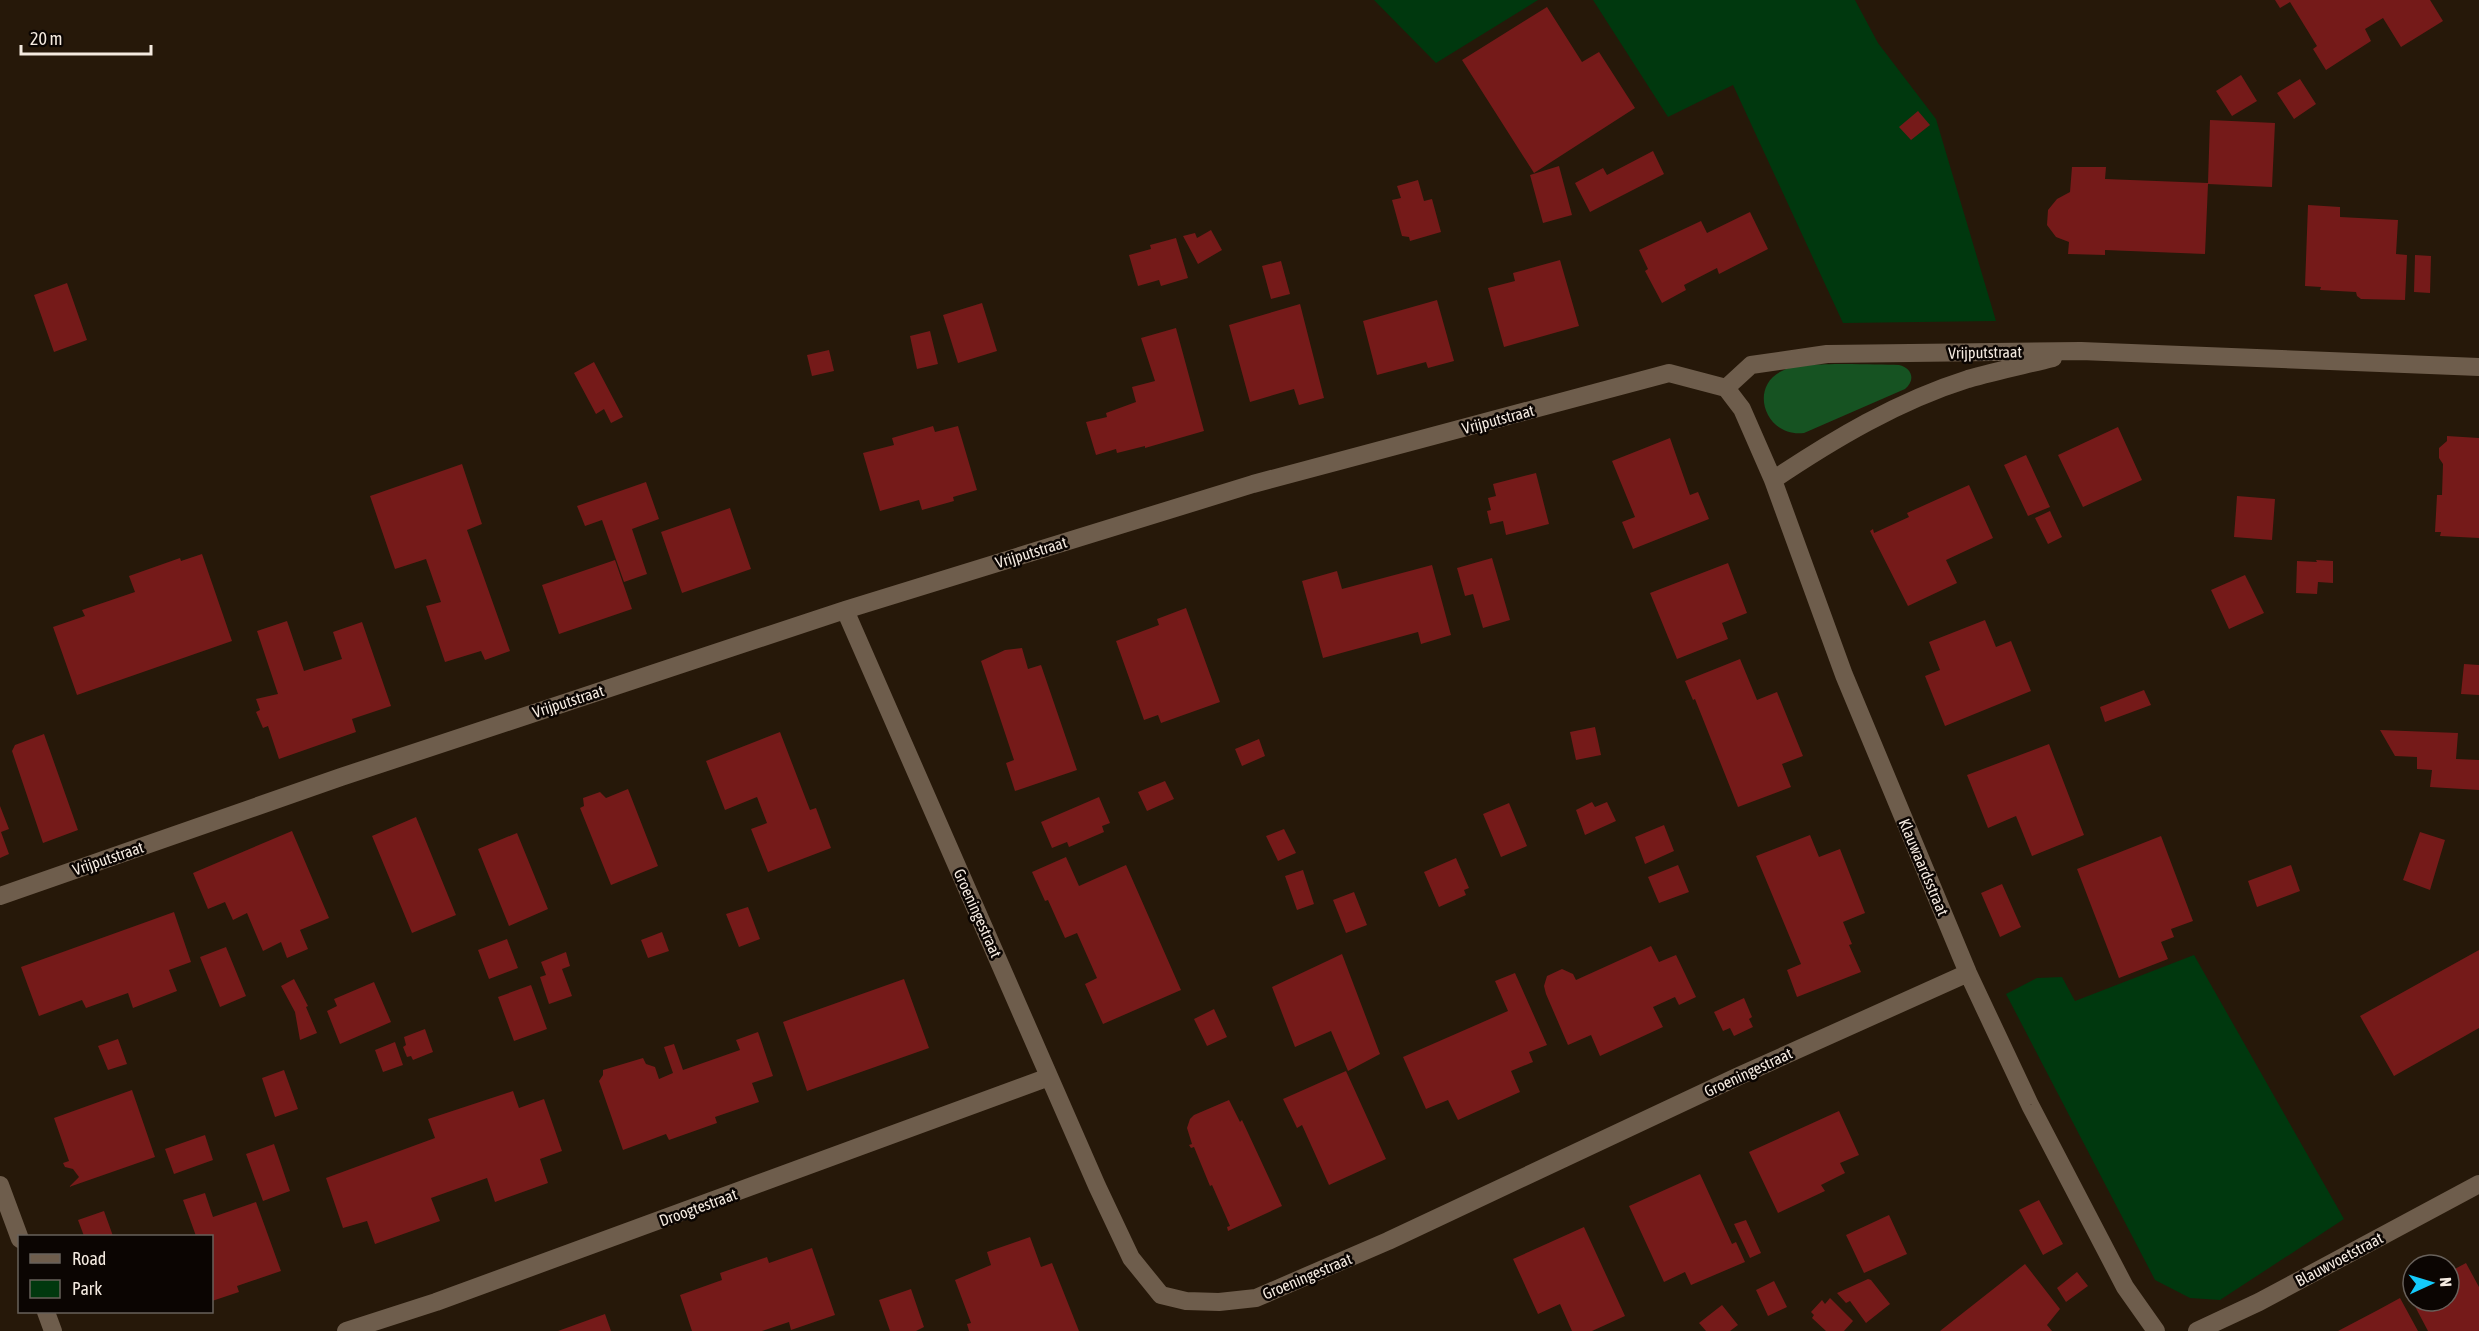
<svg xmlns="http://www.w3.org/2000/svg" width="2479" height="1331" font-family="'Asap Condensed',sans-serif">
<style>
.green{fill:#00380e}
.forest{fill:#165322}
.building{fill:#751a19}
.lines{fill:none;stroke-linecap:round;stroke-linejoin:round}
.street{stroke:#6e5d4c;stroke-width:18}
.labels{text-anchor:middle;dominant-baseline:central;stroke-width:5;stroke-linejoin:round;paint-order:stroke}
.street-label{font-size:16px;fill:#f4eae0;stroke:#0b0502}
</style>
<rect width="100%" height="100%" fill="#261809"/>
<path class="green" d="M 1374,0 L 1538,0 L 1436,63 Z
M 1593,0 L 1855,0 L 1878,43 L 1936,119 L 1996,321 L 1843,323 L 1733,85 L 1668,117 Z
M 2194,955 L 2344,1219 L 2220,1300 L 2190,1298 L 2155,1280 L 2006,994 L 2037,978 L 2062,977 L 2075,1001 Z"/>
<path class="forest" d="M 1899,365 C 1912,368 1916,380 1905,389 L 1804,433 C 1765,438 1747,385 1784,370 C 1805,361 1873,365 1899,365 Z"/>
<path class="building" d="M 2275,0 L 2430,0 L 2443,21 L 2401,47 L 2383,18 L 2365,29 L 2371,41 L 2326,70 L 2313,49 L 2317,46 L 2290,2 L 2280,8 Z
M 1547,7 L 1582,62 L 1599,52 L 1635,108 L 1534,173 L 1462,60 Z
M 2241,75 L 2257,101 L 2232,116 L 2216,91 Z
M 2300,79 L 2316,104 L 2294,119 L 2277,93 Z
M 1918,111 L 1930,125 L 1911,140 L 1899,127 Z
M 2210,120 L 2275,123 L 2272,187 L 2208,184 L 2205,254 L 2105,250 L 2105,255 L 2068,254 L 2069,242 L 2056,237 L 2047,225 L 2048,210 L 2057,199 L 2070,192 L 2072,167 L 2106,167 L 2105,179 L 2208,183 Z
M 1653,151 L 1664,174 L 1590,212 L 1575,183 L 1603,168 L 1607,175 Z
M 1559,166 L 1572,215 L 1543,223 L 1530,175 Z
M 1418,180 L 1424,201 L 1432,199 L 1441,232 L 1410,241 L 1409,237 L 1402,236 L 1392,200 L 1401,198 L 1397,186 Z
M 2308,205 L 2340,207 L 2340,217 L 2398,220 L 2396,254 L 2407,255 L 2405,300 L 2361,299 L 2357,296 L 2356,292 L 2320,290 L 2321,287 L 2305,286 Z
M 1750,212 L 1768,249 L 1719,274 L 1717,268 L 1684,285 L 1686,290 L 1662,303 L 1645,271 L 1648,269 L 1639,250 L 1701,221 L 1707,233 Z
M 1211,230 L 1222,250 L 1198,264 L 1183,236 L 1195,233 L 1197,238 Z
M 1176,238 L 1188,278 L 1161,286 L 1159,280 L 1138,286 L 1129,255 L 1151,249 L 1150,245 Z
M 2415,255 L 2431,256 L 2430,293 L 2414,292 Z
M 1560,260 L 1579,326 L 1504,347 L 1488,288 L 1515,281 L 1513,273 Z
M 1281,261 L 1290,294 L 1271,299 L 1262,266 Z
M 67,283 L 87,340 L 54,352 L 34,295 Z
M 1437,300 L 1454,361 L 1428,368 L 1426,362 L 1377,375 L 1363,321 Z
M 982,303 L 997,351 L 958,363 L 943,315 Z
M 1300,304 L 1324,398 L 1299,405 L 1294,389 L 1250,402 L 1229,325 Z
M 1176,328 L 1204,431 L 1145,448 L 1145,446 L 1117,453 L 1116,449 L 1096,455 L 1086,422 L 1107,417 L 1106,413 L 1136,402 L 1132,387 L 1155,381 L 1141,338 Z
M 930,331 L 938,364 L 917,369 L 910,336 Z
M 829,350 L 834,371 L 812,376 L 807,355 Z
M 594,362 L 623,417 L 611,423 L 604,409 L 596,414 L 574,373 Z
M 933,426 L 935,432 L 958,426 L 977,490 L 953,497 L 954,501 L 922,510 L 919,500 L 880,511 L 863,453 L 894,445 L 892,438 Z
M 2118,427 L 2142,480 L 2083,507 L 2058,455 Z
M 2447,436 L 2479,438 L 2479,538 L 2440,536 L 2441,532 L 2435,532 L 2437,495 L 2442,495 L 2443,464 L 2439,458 L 2439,448 L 2447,441 Z
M 1670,438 L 1690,495 L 1698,492 L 1709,519 L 1633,549 L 1622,522 L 1635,517 L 1612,461 Z
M 2026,455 L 2050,507 L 2028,516 L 2004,465 Z
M 462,464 L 482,524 L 467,530 L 510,651 L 485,660 L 481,651 L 445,662 L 426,606 L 441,602 L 426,559 L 395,569 L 370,496 Z
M 1536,473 L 1549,524 L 1506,535 L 1503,521 L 1490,524 L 1487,511 L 1491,510 L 1488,498 L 1496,496 L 1493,484 Z
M 646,482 L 659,519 L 632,529 L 647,574 L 624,582 L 602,520 L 585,526 L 577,506 Z
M 1969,485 L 1993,538 L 1946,560 L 1957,583 L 1908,606 L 1870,531 L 1873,529 L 1874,533 L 1909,517 L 1907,513 Z
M 2237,496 L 2275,499 L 2272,540 L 2234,537 Z
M 730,508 L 751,569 L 682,593 L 661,532 Z
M 2050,511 L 2062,537 L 2048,544 L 2035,518 Z
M 202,554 L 232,641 L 77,695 L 53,627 L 85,616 L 82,610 L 135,592 L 129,576 L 180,558 L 181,561 Z
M 1492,558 L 1510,620 L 1483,628 L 1473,594 L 1465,596 L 1457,568 Z
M 615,560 L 632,609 L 559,634 L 542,585 Z
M 2316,560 L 2333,561 L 2333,583 L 2318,582 L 2317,594 L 2296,593 L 2297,561 L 2317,562 Z
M 1728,563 L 1747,613 L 1722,623 L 1728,639 L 1677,659 L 1650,593 Z
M 1432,565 L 1451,635 L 1421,644 L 1418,632 L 1323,658 L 1302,581 L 1337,571 L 1342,589 Z
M 2245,575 L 2264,613 L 2229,629 L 2211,590 Z
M 1186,608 L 1220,702 L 1161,723 L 1158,715 L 1144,720 L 1116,641 L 1159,625 L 1157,619 Z
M 1985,620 L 1996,647 L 2011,641 L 2031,691 L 1945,726 L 1925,676 L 1940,670 L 1929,642 Z
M 287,621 L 304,671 L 342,659 L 333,632 L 362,622 L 391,706 L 352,719 L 356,732 L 279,759 L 268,726 L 263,728 L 256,712 L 260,710 L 256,699 L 278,694 L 257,631 Z
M 1022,648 L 1028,669 L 1041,665 L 1077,770 L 1015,791 L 1006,763 L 1014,760 L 981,661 L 1005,650 Z
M 1740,659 L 1757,700 L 1777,692 L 1803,756 L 1782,764 L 1791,787 L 1738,807 L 1695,699 L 1693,700 L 1685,681 Z
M 2464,664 L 2479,665 L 2479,695 L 2461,694 Z
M 2144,690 L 2151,705 L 2105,722 L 2100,707 Z
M 1595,727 L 1601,755 L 1576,760 L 1570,732 Z
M 2380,730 L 2458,733 L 2456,759 L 2479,760 L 2479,790 L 2430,787 L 2432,770 L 2417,769 L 2417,757 L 2395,756 Z
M 780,732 L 810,810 L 816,808 L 831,848 L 768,872 L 751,829 L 767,823 L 757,797 L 725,810 L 706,761 Z
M 44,734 L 78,830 L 43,843 L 12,751 L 15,745 Z
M 1259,739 L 1265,756 L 1242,766 L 1235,749 Z
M 2049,744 L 2084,835 L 2032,856 L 2016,816 L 1988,828 L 1967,775 Z
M 1165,781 L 1174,799 L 1147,811 L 1138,792 Z
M 628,789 L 658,866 L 611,885 L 580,808 L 584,806 L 583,798 L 600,792 L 606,798 Z
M 1099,797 L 1110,823 L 1102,826 L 1104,832 L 1069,847 L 1067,842 L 1052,848 L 1041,822 Z
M 1592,802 L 1595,807 L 1607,802 L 1616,821 L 1585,835 L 1576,810 Z
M 1509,803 L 1527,846 L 1501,857 L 1483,814 Z
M 0,806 L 9,829 L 1,832 L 9,854 L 0,858 Z
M 416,817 L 456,915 L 412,933 L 372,836 Z
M 1664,825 L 1674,851 L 1645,864 L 1635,837 Z
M 1284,829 L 1296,853 L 1278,861 L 1266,836 Z
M 292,831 L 329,918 L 300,930 L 308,949 L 287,958 L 281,942 L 263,951 L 247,913 L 233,920 L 225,902 L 208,909 L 193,873 Z
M 2420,832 L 2445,840 L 2430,890 L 2403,880 Z
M 517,833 L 548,909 L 509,926 L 478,849 Z
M 1810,835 L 1819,857 L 1840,849 L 1865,913 L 1843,922 L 1852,944 L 1849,945 L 1861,972 L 1797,997 L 1787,970 L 1801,964 L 1756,856 Z
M 2161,836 L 2193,921 L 2171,929 L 2174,937 L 2161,942 L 2168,959 L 2119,978 L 2077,869 Z
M 1066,857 L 1079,886 L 1126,865 L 1181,990 L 1103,1024 L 1085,984 L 1097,978 L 1077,933 L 1065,938 L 1048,900 L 1045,901 L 1032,872 Z
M 1456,858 L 1469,888 L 1464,890 L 1466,895 L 1439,907 L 1424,872 Z
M 1678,865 L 1689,892 L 1659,903 L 1648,877 Z
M 2291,865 L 2300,891 L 2257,907 L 2248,881 Z
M 1303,870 L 1314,904 L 1297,910 L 1285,876 Z
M 2002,884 L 2021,927 L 2000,937 L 1981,893 Z
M 1354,892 L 1367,925 L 1346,933 L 1333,900 Z
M 748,907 L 760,939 L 739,947 L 726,914 Z
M 174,912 L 191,962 L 169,970 L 177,991 L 133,1008 L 128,993 L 86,1008 L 82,1000 L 39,1016 L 21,967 Z
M 662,932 L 669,951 L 648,958 L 641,940 Z
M 507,939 L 518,968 L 489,979 L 478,950 Z
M 1651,946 L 1659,962 L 1676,955 L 1696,997 L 1679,1005 L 1675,997 L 1653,1007 L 1663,1027 L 1600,1056 L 1591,1035 L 1568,1045 L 1546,994 L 1544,986 L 1547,976 L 1562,969 L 1573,974 L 1576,980 Z
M 226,947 L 246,996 L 220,1007 L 200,957 Z
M 2479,950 L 2479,1028 L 2394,1076 L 2360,1016 Z
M 566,952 L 570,966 L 562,969 L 572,996 L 549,1004 L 540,977 L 546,975 L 541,962 Z
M 1342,954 L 1380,1054 L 1348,1071 L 1331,1031 L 1295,1047 L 1272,987 Z
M 1515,973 L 1547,1045 L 1529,1052 L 1533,1062 L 1511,1071 L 1520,1092 L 1458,1120 L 1448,1100 L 1426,1109 L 1403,1057 L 1508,1011 L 1495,981 Z
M 294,979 L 308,1006 L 306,1007 L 317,1033 L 300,1040 L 295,1012 L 281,986 Z
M 904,979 L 929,1048 L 807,1091 L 783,1022 Z
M 374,982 L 391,1022 L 340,1044 L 327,1011 L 337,1006 L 334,999 Z
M 531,985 L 547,1029 L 514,1041 L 498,997 Z
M 1744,998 L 1752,1017 L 1749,1019 L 1753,1027 L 1734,1036 L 1730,1028 L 1723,1031 L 1714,1012 Z
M 1214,1009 L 1227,1037 L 1207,1046 L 1194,1019 Z
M 425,1029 L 433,1052 L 413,1060 L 411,1056 L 407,1057 L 403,1047 L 406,1045 L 404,1037 Z
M 758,1032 L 773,1076 L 752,1083 L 759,1102 L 715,1117 L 717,1123 L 669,1140 L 666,1134 L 623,1150 L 599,1081 L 603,1075 L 603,1070 L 643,1058 L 646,1064 L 655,1067 L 659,1079 L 673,1073 L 664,1047 L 674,1044 L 683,1070 L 740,1050 L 736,1040 Z
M 118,1039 L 127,1064 L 108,1070 L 98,1046 Z
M 395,1042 L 403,1065 L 383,1072 L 375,1050 Z
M 284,1070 L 298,1109 L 275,1117 L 262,1078 Z
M 1346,1071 L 1386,1159 L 1329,1185 L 1302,1125 L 1297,1128 L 1283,1099 Z
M 132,1090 L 155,1157 L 69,1187 L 79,1177 L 73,1169 L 65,1167 L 63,1163 L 69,1161 L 54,1118 Z
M 513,1091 L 519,1108 L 544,1099 L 562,1151 L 540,1159 L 548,1183 L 495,1202 L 487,1178 L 431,1198 L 440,1221 L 375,1244 L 367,1221 L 343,1228 L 326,1178 L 435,1138 L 428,1119 Z
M 1229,1100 L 1240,1122 L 1242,1120 L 1282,1206 L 1228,1231 L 1227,1227 L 1230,1226 L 1212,1185 L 1210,1186 L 1194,1147 L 1191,1148 L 1189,1145 L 1192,1144 L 1187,1128 L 1190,1119 L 1194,1115 Z
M 1839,1111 L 1859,1155 L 1840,1163 L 1845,1173 L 1821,1185 L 1825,1191 L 1778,1213 L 1749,1152 Z
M 205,1135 L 213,1160 L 174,1174 L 165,1149 Z
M 274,1144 L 290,1191 L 263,1201 L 246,1154 Z
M 1700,1174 L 1732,1244 L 1736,1242 L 1745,1262 L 1691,1285 L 1685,1272 L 1664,1282 L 1629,1206 Z
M 205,1193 L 213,1217 L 256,1202 L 281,1271 L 237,1286 L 239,1292 L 212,1301 L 212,1236 L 196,1236 L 183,1200 Z
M 2039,1200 L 2063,1244 L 2043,1255 L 2019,1210 Z
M 104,1211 L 113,1236 L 84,1236 L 78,1220 Z
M 1889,1215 L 1907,1254 L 1864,1273 L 1846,1235 Z
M 1746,1220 L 1761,1253 L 1750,1258 L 1734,1224 Z
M 1584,1227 L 1625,1316 L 1592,1331 L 1572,1331 L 1560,1304 L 1538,1314 L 1513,1259 Z
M 1030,1237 L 1041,1267 L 1052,1263 L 1079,1331 L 969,1331 L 967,1324 L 971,1323 L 955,1280 L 991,1265 L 987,1252 Z
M 812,1248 L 835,1315 L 791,1330 L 789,1322 L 762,1331 L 692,1331 L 680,1295 L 722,1280 L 720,1273 L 767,1257 L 769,1263 Z
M 2466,1263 L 2479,1287 L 2479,1331 L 2428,1331 L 2408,1293 L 2413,1291 L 2413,1301 L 2449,1301 L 2449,1272 Z
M 2025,1264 L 2060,1309 L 2047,1325 L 2052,1331 L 1940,1331 Z
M 2077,1272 L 2088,1286 L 2066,1302 L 2057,1288 Z
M 1868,1279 L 1871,1280 L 1890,1304 L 1866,1323 L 1850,1301 L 1846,1303 L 1837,1293 Z
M 1774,1281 L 1787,1307 L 1768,1316 L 1756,1290 Z
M 911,1289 L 924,1327 L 916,1331 L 890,1331 L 879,1300 Z
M 1830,1298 L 1853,1321 L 1844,1331 L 1826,1331 L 1812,1318 L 1814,1315 L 1811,1312 L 1822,1300 L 1825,1304 Z
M 2400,1298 L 2418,1331 L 2338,1331 L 2378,1310 Z
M 1722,1305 L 1738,1325 L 1730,1331 L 1706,1331 L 1699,1323 Z
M 605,1314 L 611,1331 L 558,1331 Z"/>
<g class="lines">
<path class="street" d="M 1726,388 L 1742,409 L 1773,480 L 1844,675 L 1968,973 L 2030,1105 L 2125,1287 L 2156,1331
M 1726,388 L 1751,365 L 1827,354 L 2081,351 L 2479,367
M 1773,480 C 1834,439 1898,401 1968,379 C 1996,371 2025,365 2053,358
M 845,610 L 1097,1186 L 1131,1258 L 1161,1295 L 1186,1301 L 1219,1302 L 1256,1298 L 1388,1241 L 1739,1076 L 1968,973
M 0,896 L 341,777 L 845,610 L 1253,484 L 1669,373 L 1726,388
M 0,1185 L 20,1239
M 46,1312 L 53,1331
M 346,1331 L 436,1302 L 1049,1077
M 2197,1331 L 2259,1302 L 2479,1184"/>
</g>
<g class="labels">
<g class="street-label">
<text transform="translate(1985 352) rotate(-1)">Vrijputstraat</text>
<text transform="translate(1498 419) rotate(-15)">Vrijputstraat</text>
<text transform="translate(1031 552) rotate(-17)">Vrijputstraat</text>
<text transform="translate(568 701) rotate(-18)">Vrijputstraat</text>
<text transform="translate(108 858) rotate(-19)">Vrijputstraat</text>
<text transform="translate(1924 867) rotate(67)">Klauwaardsstraat</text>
<text transform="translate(978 913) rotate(66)">Groeningestraat</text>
<text transform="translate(1748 1072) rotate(-25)">Groeningestraat</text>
<text transform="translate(698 1207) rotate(-20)">Droogtestraat</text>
<text transform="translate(2339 1259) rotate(-28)">Blauwvoetstraat</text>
<text transform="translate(1307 1276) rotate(-23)">Groeningestraat</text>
</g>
</g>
<rect x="18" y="1235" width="195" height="78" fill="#0b0502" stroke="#68615b" stroke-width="1.5"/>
<rect x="30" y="1254" width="30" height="9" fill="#6e5d4c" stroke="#68615b" stroke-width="1.5"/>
<text x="72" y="1265" font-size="18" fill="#f4eae0">Road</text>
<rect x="30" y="1280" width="30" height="18" fill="#00380e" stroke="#68615b" stroke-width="1.5"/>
<text x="72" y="1295" font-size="18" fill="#f4eae0">Park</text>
<g transform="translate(2431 1283) rotate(86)"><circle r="28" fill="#0b0502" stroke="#68615b" stroke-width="1.5"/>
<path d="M0-4.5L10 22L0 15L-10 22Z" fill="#14cafb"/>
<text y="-9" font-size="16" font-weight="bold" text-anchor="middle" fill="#f4eae0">N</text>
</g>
<path d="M21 45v9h130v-9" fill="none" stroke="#f4eae0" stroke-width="3"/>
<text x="30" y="45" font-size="18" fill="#f4eae0" stroke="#0b0502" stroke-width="4.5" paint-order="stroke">20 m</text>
</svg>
